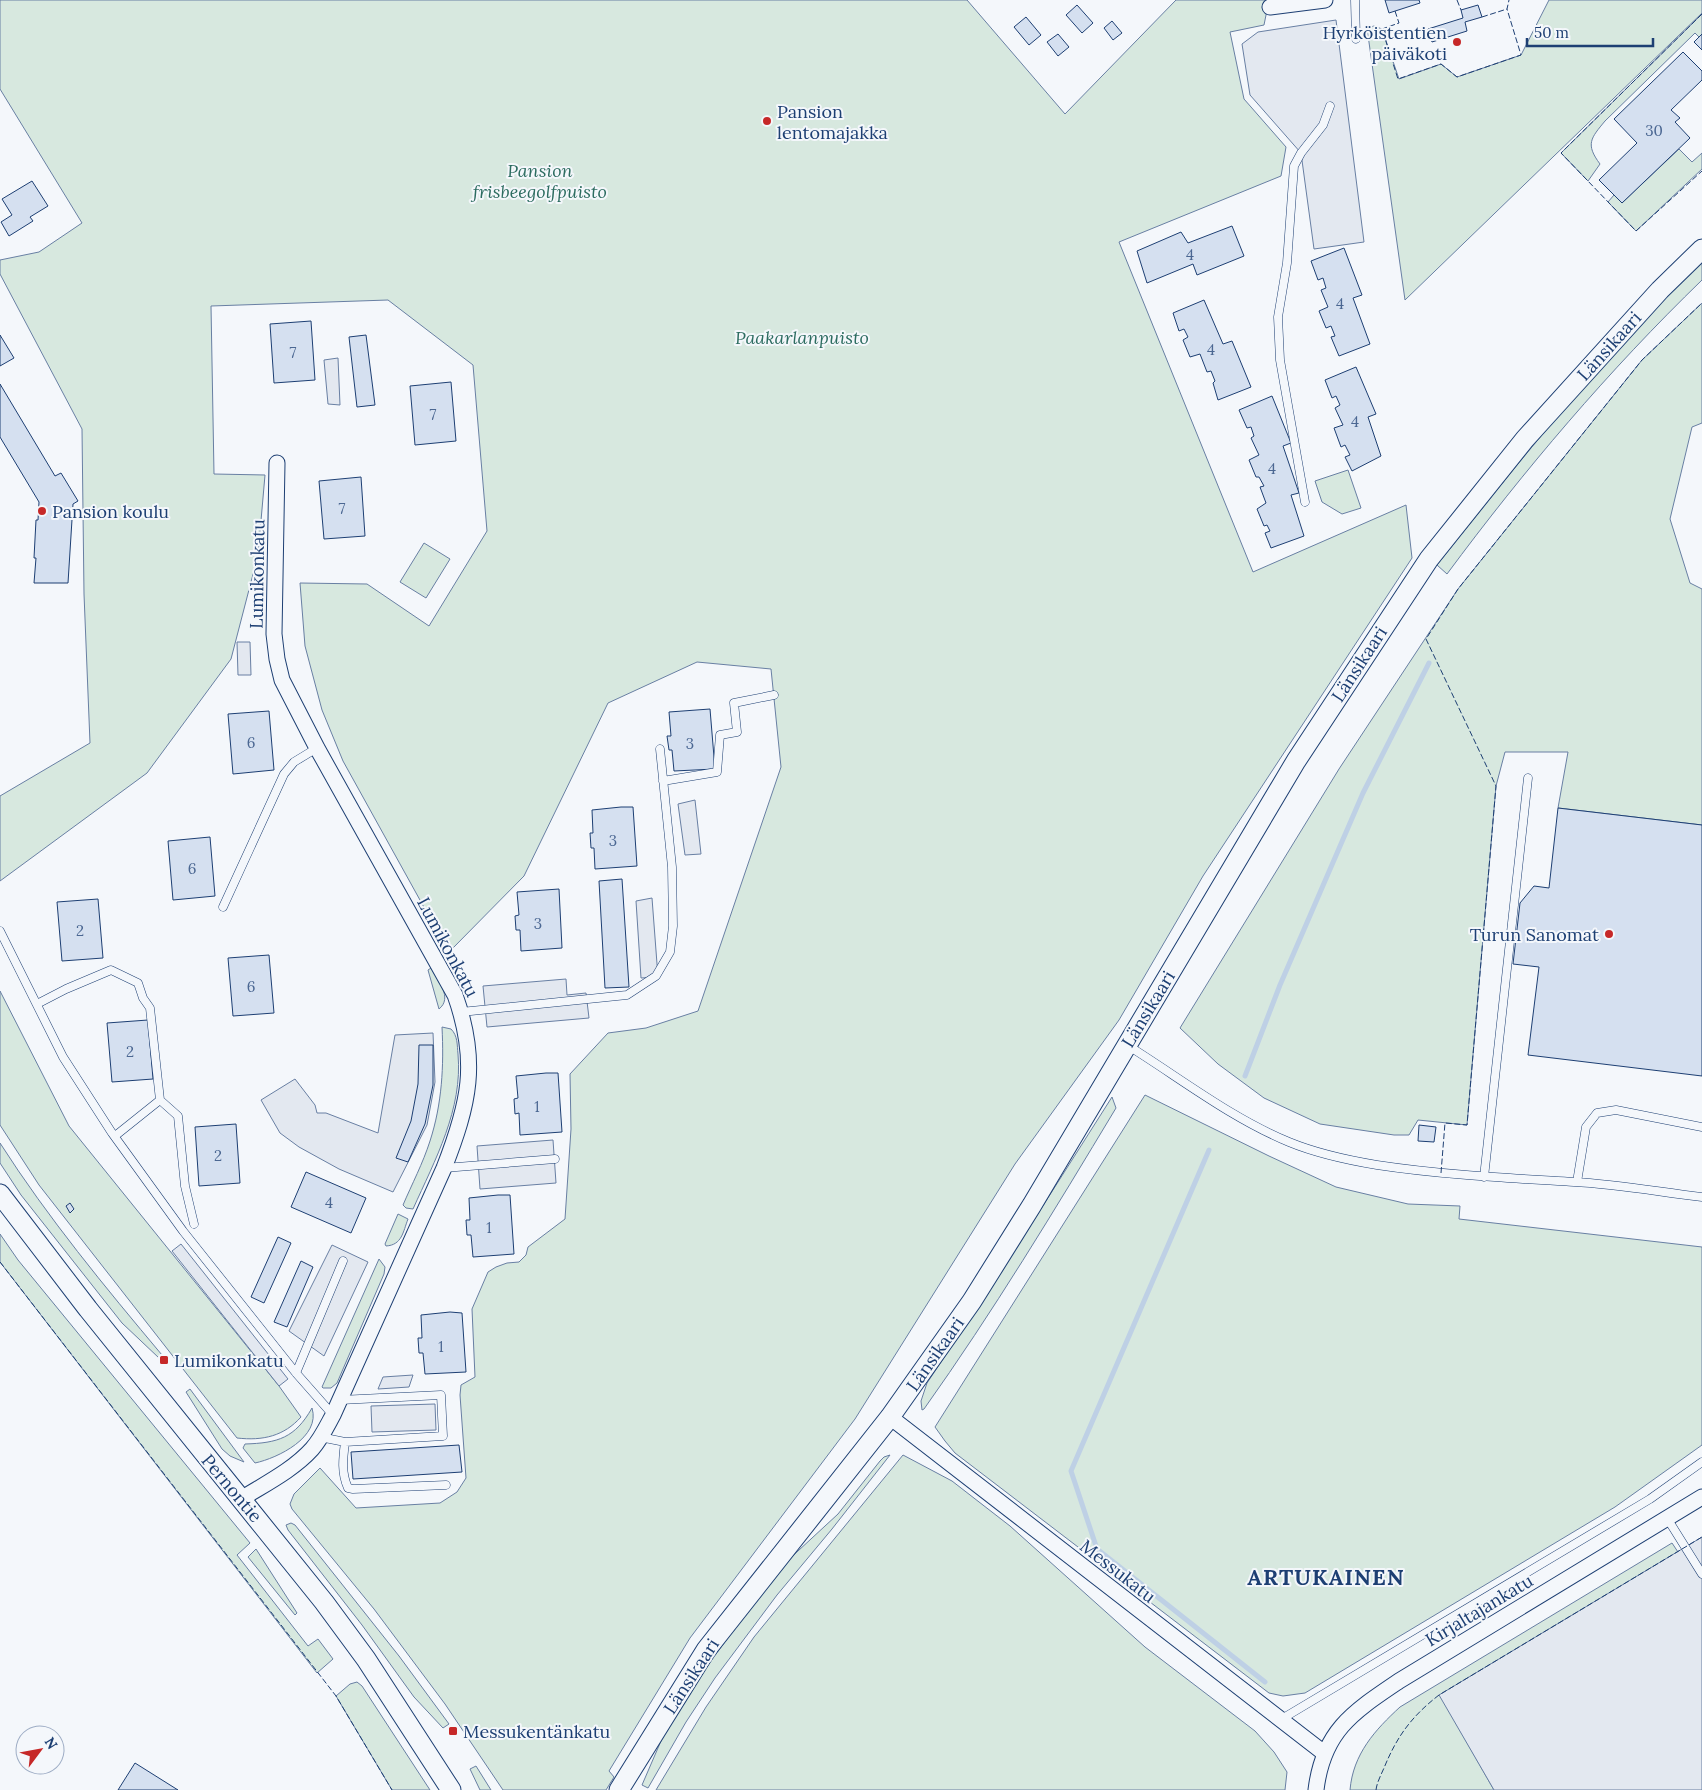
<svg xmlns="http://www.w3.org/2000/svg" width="1702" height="1790" font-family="Lora,serif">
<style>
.green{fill:#d7e8df;stroke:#687fa3}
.parking{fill:#e3e8f0;stroke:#687fa3}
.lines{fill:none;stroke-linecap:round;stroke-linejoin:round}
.stream{stroke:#bed0e5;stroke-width:5}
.building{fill:#d5e0f0;stroke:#1d3f73}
.service-casing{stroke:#1d3f73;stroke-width:9}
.minor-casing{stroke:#1d3f73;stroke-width:17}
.tertiary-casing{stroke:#1d3f73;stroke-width:21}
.service{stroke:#f4f7fb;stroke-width:8}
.minor{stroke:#f4f7fb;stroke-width:15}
.tertiary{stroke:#f4f7fb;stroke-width:19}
.fence{stroke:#1d3f73;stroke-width:1;stroke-dasharray:6 2.5;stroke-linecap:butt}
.poi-dot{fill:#c62828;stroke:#f4f7fb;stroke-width:2}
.labels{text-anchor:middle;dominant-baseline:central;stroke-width:4;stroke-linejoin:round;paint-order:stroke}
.number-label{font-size:15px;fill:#4b6792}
.poi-label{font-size:18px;fill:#1d3f73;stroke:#f4f7fb;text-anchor:start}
.park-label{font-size:18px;font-style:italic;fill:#2c6c60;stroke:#f4f7fb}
.street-label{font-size:18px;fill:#1d3f73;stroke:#f4f7fb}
.district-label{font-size:22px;font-weight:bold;letter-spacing:1px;fill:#1d3f73;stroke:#f4f7fb}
</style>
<rect width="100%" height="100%" fill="#f4f7fb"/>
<path class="green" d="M 0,0 L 967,0 L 1065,114 L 1176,0 L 1269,0 L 1264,25 L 1230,32 L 1244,99 L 1286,147 L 1281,176 L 1119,242 L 1253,572 L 1406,505 L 1412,558 L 1203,876 L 1119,1020 L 1015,1164 L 855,1419 L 690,1638 L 609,1771 L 614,1777 L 606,1790 L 503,1790 L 445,1704 L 374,1609 L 292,1509 L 290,1504 L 294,1494 L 320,1468 L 356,1508 L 440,1503 L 457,1492 L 466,1478 L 460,1395 L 461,1385 L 475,1377 L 472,1309 L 488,1272 L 496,1267 L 507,1263 L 519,1262 L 526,1255 L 528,1247 L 565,1219 L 571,1129 L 570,1074 L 608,1033 L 646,1028 L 698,1011 L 781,767 L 771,669 L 697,662 L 608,703 L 524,876 L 452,949 L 441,938 L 343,761 L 322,710 L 305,646 L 300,583 L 367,584 L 429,626 L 487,531 L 473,365 L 388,300 L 211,306 L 214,474 L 265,475 L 258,555 L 231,659 L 147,773 L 0,881 L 0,796 L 90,743 L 84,594 L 82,429 L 0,274 L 0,260 L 39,252 L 82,223 L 0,89 Z
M 1549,0 L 1702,0 L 1702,13 L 1405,300 L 1367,28 L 1374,26 L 1382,29 L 1399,79 L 1441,64 L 1457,77 L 1521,55 Z
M 1702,14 L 1702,34 L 1699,37 L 1695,33 L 1605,121 C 1591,138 1585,144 1600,164 L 1588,181 L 1561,153 Z
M 1679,149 L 1692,162 L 1702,153 L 1702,169 L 1636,231 L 1608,202 L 1614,195 L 1622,203 Z
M 1702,261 L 1702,280 C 1609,370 1524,470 1447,574 L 1437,565 C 1520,460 1605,354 1702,261 Z
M 1702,303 L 1702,423 L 1692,427 L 1670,519 L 1690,583 L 1702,589 L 1702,825 L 1558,808 L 1568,752 L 1505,752 L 1496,786 L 1467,1125 L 1418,1120 L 1409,1135 L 1394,1135 L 1320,1124 L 1264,1098 L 1218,1064 L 1180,1028 L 1339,769 L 1458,589 L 1642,360 Z
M 1348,470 L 1361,508 L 1342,514 L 1322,502 L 1315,481 Z
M 424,543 L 450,559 L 426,598 L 400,582 Z
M 431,968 C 438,980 453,998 439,1009 L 428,970 Z
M 0,991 L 69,1126 L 279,1386 L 301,1417 C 284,1436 263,1441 237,1438 L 39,1185 L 0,1125 Z
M 442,1027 L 451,1029 C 458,1036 457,1045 458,1054 C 463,1109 435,1160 413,1209 L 406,1208 L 403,1205 C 412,1184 423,1163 430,1141 C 442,1104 444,1066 442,1027 Z
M 1145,1095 L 1269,1156 L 1336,1187 L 1408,1204 L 1460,1206 L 1459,1219 L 1702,1247 L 1702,1445 L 1615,1507 L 1305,1693 L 1283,1696 L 1269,1693 L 955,1453 L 945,1441 L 935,1427 Z
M 1112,1097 L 1116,1108 C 1054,1211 993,1312 924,1409 L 922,1410 L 921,1401 L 927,1383 L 997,1278 Z
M 0,1143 C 48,1218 105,1287 162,1355 L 159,1358 L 122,1323 L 21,1195 L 0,1163 Z
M 398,1214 L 408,1219 C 403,1232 402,1245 386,1246 L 385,1244 Z
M 0,1234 L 18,1260 L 250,1543 L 237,1555 L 308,1646 L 318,1639 L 333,1659 L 317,1673 L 0,1262 Z
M 379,1259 L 385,1267 L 384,1274 L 337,1383 L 331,1388 L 323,1388 L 322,1387 Z
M 190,1389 L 244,1462 L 230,1456 L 222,1449 L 186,1392 Z
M 312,1408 C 321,1437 278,1458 255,1463 L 243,1448 L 245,1444 C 278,1443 295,1438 312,1408 Z
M 890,1455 L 832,1529 L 777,1595 L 715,1678 L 686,1722 L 648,1788 L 642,1785 L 664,1734 L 678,1711 L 706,1668 L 766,1585 L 785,1563 L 838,1514 L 880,1461 L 884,1457 Z
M 903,1455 L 952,1481 L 1010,1526 L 1145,1647 L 1255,1731 L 1274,1752 L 1287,1772 L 1285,1790 L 656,1790 L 706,1707 L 754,1637 Z
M 291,1523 L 295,1525 L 399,1656 L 449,1724 L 443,1728 L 414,1697 L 362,1625 L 288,1530 L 286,1525 Z
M 1672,1543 L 1678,1552 L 1440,1695 L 1494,1790 L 1350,1790 C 1353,1754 1375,1730 1400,1707 Z
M 256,1549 L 297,1613 L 295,1615 L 248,1557 Z
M 357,1682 L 362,1686 L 430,1790 L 392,1790 L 336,1696 L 350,1684 Z
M 476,1766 L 491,1790 L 480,1790 L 470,1769 Z"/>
<path class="parking" d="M 1336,20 L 1364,242 L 1314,249 L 1301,153 L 1250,95 L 1242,44 L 1258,32 Z
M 338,358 L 340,405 L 328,404 L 324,360 Z
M 237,642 L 250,642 L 251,675 L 238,675 Z
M 695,800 L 701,854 L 685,855 L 678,804 Z
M 652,898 L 658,977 L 641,978 L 636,901 Z
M 566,979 L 567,995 L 586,993 L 589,1018 L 487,1027 L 483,986 Z
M 433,1033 L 435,1082 L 427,1125 L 393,1192 L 339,1169 L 299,1147 L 280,1133 L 261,1100 L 295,1079 L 315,1105 L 317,1113 L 326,1113 L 378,1133 L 395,1035 Z
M 553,1140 L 556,1183 L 480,1189 L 477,1146 Z
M 181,1244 L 288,1379 L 279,1386 L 172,1251 Z
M 332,1245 L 368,1262 L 324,1356 L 289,1331 Z
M 413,1375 L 409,1387 L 378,1389 L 383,1377 Z
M 435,1404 L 436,1430 L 372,1432 L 371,1406 Z
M 1702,1537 L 1702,1790 L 1494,1790 L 1439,1695 Z"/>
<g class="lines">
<path class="stream" d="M 1245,1076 L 1280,985 L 1363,793 L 1429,663
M 1209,1150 L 1071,1471 L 1097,1549 L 1265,1682"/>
</g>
<path class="building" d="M 1385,0 L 1419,0 L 1420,3 L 1389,13 Z
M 1077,5 L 1093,23 L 1082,33 L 1066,15 Z
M 1478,5 L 1482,17 L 1465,22 L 1467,31 L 1432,42 L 1428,29 L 1463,18 L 1461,10 Z
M 1026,17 L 1041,35 L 1029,45 L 1014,27 Z
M 1112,21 L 1122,33 L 1113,40 L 1104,28 Z
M 1058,34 L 1069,47 L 1058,56 L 1047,42 Z
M 1702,34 L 1702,50 L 1694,42 Z
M 1683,52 L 1702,71 L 1702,80 L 1671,110 L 1680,118 L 1675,122 L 1690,138 L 1622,203 L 1599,180 L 1637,143 L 1614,119 Z
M762.5 121a4.5 4.5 0 1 1 9 0a4.5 4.5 0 1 1-9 0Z
M 32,181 L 48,206 L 30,217 L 33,221 L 9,236 L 1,222 L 12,215 L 2,199 Z
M 1232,226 L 1244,256 L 1197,275 L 1193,264 L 1147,283 L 1137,251 L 1181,232 L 1188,243 Z
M 1344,248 L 1362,295 L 1353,298 L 1370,344 L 1339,356 L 1331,337 L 1335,336 L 1331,326 L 1326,328 L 1319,311 L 1328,307 L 1321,290 L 1326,288 L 1323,278 L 1318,280 L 1311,261 Z
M 1204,300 L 1223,344 L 1232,341 L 1251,387 L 1218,400 L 1213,383 L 1215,381 L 1211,371 L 1207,372 L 1200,354 L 1190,357 L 1183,340 L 1188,337 L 1184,329 L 1179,331 L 1173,313 Z
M 311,321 L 315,380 L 274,383 L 270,324 Z
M 0,335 L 14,358 L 0,366 Z
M 366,335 L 375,405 L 357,407 L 349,337 Z
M 1356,367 L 1376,414 L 1368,417 L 1381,456 L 1352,471 L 1345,457 L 1350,455 L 1345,445 L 1341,447 L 1334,428 L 1343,425 L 1335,408 L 1340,405 L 1336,396 L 1332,398 L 1325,380 Z
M 451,382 L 456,441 L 415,445 L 410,386 Z
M 0,384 L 55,476 L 61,473 L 78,501 L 73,504 L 68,583 L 34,583 L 36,558 L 34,558 L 36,520 L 38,520 L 39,502 L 0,437 Z
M 1272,396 L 1291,443 L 1283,446 L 1299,493 L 1291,495 L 1304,536 L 1271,548 L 1265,533 L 1270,531 L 1267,525 L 1264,526 L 1257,509 L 1266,503 L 1260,487 L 1264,486 L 1259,477 L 1256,477 L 1249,460 L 1259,455 L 1251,438 L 1254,436 L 1251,427 L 1247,428 L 1239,410 Z
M 361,477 L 365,536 L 324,539 L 319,481 Z
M 710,709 L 715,769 L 674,771 L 672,750 L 669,750 L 667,736 L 671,736 L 669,712 Z
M 269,711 L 274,770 L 233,774 L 228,714 Z
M 621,807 L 633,807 L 637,866 L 595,869 L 594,848 L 591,848 L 590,833 L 593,833 L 592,810 Z
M 1558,808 L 1702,825 L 1702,1076 L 1528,1055 L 1539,967 L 1513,964 L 1520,903 L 1534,886 L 1549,888 Z
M 210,837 L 215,896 L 173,900 L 168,841 Z
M 622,879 L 629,987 L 605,988 L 599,881 Z
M 559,889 L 562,948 L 521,951 L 520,930 L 516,930 L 515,916 L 519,915 L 517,892 Z
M 98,899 L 103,958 L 62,961 L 57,902 Z
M 269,955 L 274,1013 L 233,1016 L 228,958 Z
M 148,1020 L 153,1079 L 112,1082 L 107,1023 Z
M 419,1045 L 433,1045 L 433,1085 L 425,1124 L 408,1162 L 396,1158 L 411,1121 L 418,1084 Z
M 546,1073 L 558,1073 L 562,1132 L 520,1135 L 519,1113 L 515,1114 L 514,1099 L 518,1098 L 516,1076 Z
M 236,1124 L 240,1183 L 199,1186 L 195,1127 Z
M 1419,1125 L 1436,1127 L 1434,1142 L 1418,1141 Z
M 306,1172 L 366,1198 L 351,1233 L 291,1207 Z
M 498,1195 L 510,1195 L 514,1254 L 473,1257 L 471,1235 L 467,1235 L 466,1220 L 470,1220 L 469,1198 Z
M 70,1203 L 74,1209 L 70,1213 L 66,1206 Z
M 278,1237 L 291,1243 L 264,1303 L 251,1297 Z
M 301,1261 L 313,1267 L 287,1327 L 274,1322 Z
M 450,1312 L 462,1313 L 466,1372 L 425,1374 L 423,1353 L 419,1353 L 418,1338 L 422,1338 L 421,1315 Z
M 459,1445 L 462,1472 L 353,1479 L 351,1452 Z
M 135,1763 L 178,1790 L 118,1790 Z"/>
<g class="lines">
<defs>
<path id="service" d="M 1355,0 L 1356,39
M 1305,502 L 1280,360 L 1278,317 L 1287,263 L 1294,166 L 1301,153 L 1323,125 L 1330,106
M 663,781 L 717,772 L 720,735 L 737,732 L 734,703 L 774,695
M 223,907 L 284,774 L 294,762 L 317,748
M 0,931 L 63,1057 L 112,1133 L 183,1231 L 296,1373 L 333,1415
M 37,1004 L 66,989 L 111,970 L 138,983 L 143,998 L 150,1008 L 160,1100 L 178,1116 L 185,1186 L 194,1224
M 461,1012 L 627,995 L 656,976 L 670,952 L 673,926 L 672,867 L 660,749
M 1127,1045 C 1180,1078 1231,1118 1289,1142 C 1318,1154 1347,1160 1377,1165 C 1443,1175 1508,1178 1574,1182 C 1617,1184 1659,1192 1702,1197
M 115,1136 L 160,1100
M 444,1168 L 555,1159
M 1484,1177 L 1528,778
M 1577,1182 L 1586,1127 L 1597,1113 L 1616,1110 L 1702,1127
M 296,1373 L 343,1261
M 320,1437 L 345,1442 L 443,1436 L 441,1395 L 340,1400
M 345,1442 C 343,1458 341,1473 348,1488 L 353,1489 L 446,1485
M 1667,1518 L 1702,1574
M 1280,1720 L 1650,1499 L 1702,1462"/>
<path id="minor" d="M 1270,7 L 1325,0
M 890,1417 L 1324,1753
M 241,1499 C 265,1484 293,1470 312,1449 C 321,1439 327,1426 333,1415 L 444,1168 C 469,1104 479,1062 455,995 L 317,748 L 282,680 L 277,659 L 274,634 L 277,463
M 1316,1790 C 1323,1731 1353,1712 1399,1681 L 1702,1497"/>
<path id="tertiary" d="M 0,1194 L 88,1309 L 324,1602 L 366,1659 L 451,1790
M 619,1790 L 706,1650 L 890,1417 L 972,1301 L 1032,1205 L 1296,761 L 1429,559 L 1525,439 L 1660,290 L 1702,249"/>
</defs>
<use href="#service" class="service-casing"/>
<use href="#minor" class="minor-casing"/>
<use href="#tertiary" class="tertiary-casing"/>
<use href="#service" class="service"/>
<use href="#minor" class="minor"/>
<use href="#tertiary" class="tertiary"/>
<path class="fence" d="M 1457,0 L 1461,10
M 1395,11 L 1399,23 L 1382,29 L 1398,79 L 1441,64 L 1457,77 L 1521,55 L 1507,9 L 1509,0
M 1702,14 L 1561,153 L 1636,231 L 1702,171
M 1482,17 L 1507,9
M 1441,1173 L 1445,1123 L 1467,1125 L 1496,786 L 1426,639 L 1458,589 L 1642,360 L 1702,303
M 0,1262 L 336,1696 L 392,1790
M 1376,1790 C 1377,1782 1381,1775 1384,1768 C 1397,1736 1412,1716 1439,1695 L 1702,1537"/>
</g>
<g class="poi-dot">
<circle cx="1457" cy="42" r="5"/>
<circle cx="767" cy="121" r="5"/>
<circle cx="42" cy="511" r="5"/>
<circle cx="1609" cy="934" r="5"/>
<rect x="159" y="1355" width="10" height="10" rx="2.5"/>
<rect x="448" y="1726" width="10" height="10" rx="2.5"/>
</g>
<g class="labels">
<g class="number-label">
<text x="1654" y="130">30</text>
<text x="1190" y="254">4</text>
<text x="1340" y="303">4</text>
<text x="1211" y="349">4</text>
<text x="293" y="352">7</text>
<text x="433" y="414">7</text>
<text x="1355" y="421">4</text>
<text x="1272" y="468">4</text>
<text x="342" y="508">7</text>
<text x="251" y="742">6</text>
<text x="690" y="743">3</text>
<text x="613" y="840">3</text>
<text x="192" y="868">6</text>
<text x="538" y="923">3</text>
<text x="80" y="930">2</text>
<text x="251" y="986">6</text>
<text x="130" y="1051">2</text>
<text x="537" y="1106">1</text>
<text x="218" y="1155">2</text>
<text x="329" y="1202">4</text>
<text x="489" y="1227">1</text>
<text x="441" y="1346">1</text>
</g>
<g class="poi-label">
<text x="1447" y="32" text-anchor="end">Hyrköistentien<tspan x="1447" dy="21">päiväkoti</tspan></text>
<text x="777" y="111">Pansion<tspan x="777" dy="21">lentomajakka</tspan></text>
<text x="52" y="511">Pansion koulu</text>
<text x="1599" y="934" text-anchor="end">Turun Sanomat</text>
<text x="174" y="1360">Lumikonkatu</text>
<text x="463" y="1731">Messukentänkatu</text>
</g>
<g class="park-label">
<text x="540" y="170">Pansion<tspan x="540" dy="21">frisbeegolfpuisto</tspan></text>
<text x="802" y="337">Paakarlanpuisto</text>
</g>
<g class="street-label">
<text transform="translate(1609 346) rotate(-48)">Länsikaari</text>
<text transform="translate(257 574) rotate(-89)">Lumikonkatu</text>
<text transform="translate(1359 664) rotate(-57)">Länsikaari</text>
<text transform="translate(448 947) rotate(62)">Lumikonkatu</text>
<text transform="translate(1148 1009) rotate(-59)">Länsikaari</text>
<text transform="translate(935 1354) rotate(-55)">Länsikaari</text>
<text transform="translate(232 1488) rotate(50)">Pernontie</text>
<text transform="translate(1118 1571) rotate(38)">Messukatu</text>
<text transform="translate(1479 1610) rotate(-31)">Kirjaltajankatu</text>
<text transform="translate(691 1676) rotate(-57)">Länsikaari</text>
</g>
<g class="district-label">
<text x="1326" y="1577">ARTUKAINEN</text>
</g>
</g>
<g transform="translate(40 1750) rotate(58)"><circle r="24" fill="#f4f7fb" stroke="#9eadc5"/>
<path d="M0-4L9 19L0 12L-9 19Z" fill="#c62828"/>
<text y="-8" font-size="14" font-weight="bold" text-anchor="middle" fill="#1d3f73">N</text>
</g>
<path d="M1527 38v8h126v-8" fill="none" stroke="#1d3f73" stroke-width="2.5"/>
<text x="1534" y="38" font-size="15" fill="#1d3f73" stroke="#f4f7fb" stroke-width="4" paint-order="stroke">50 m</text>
</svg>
